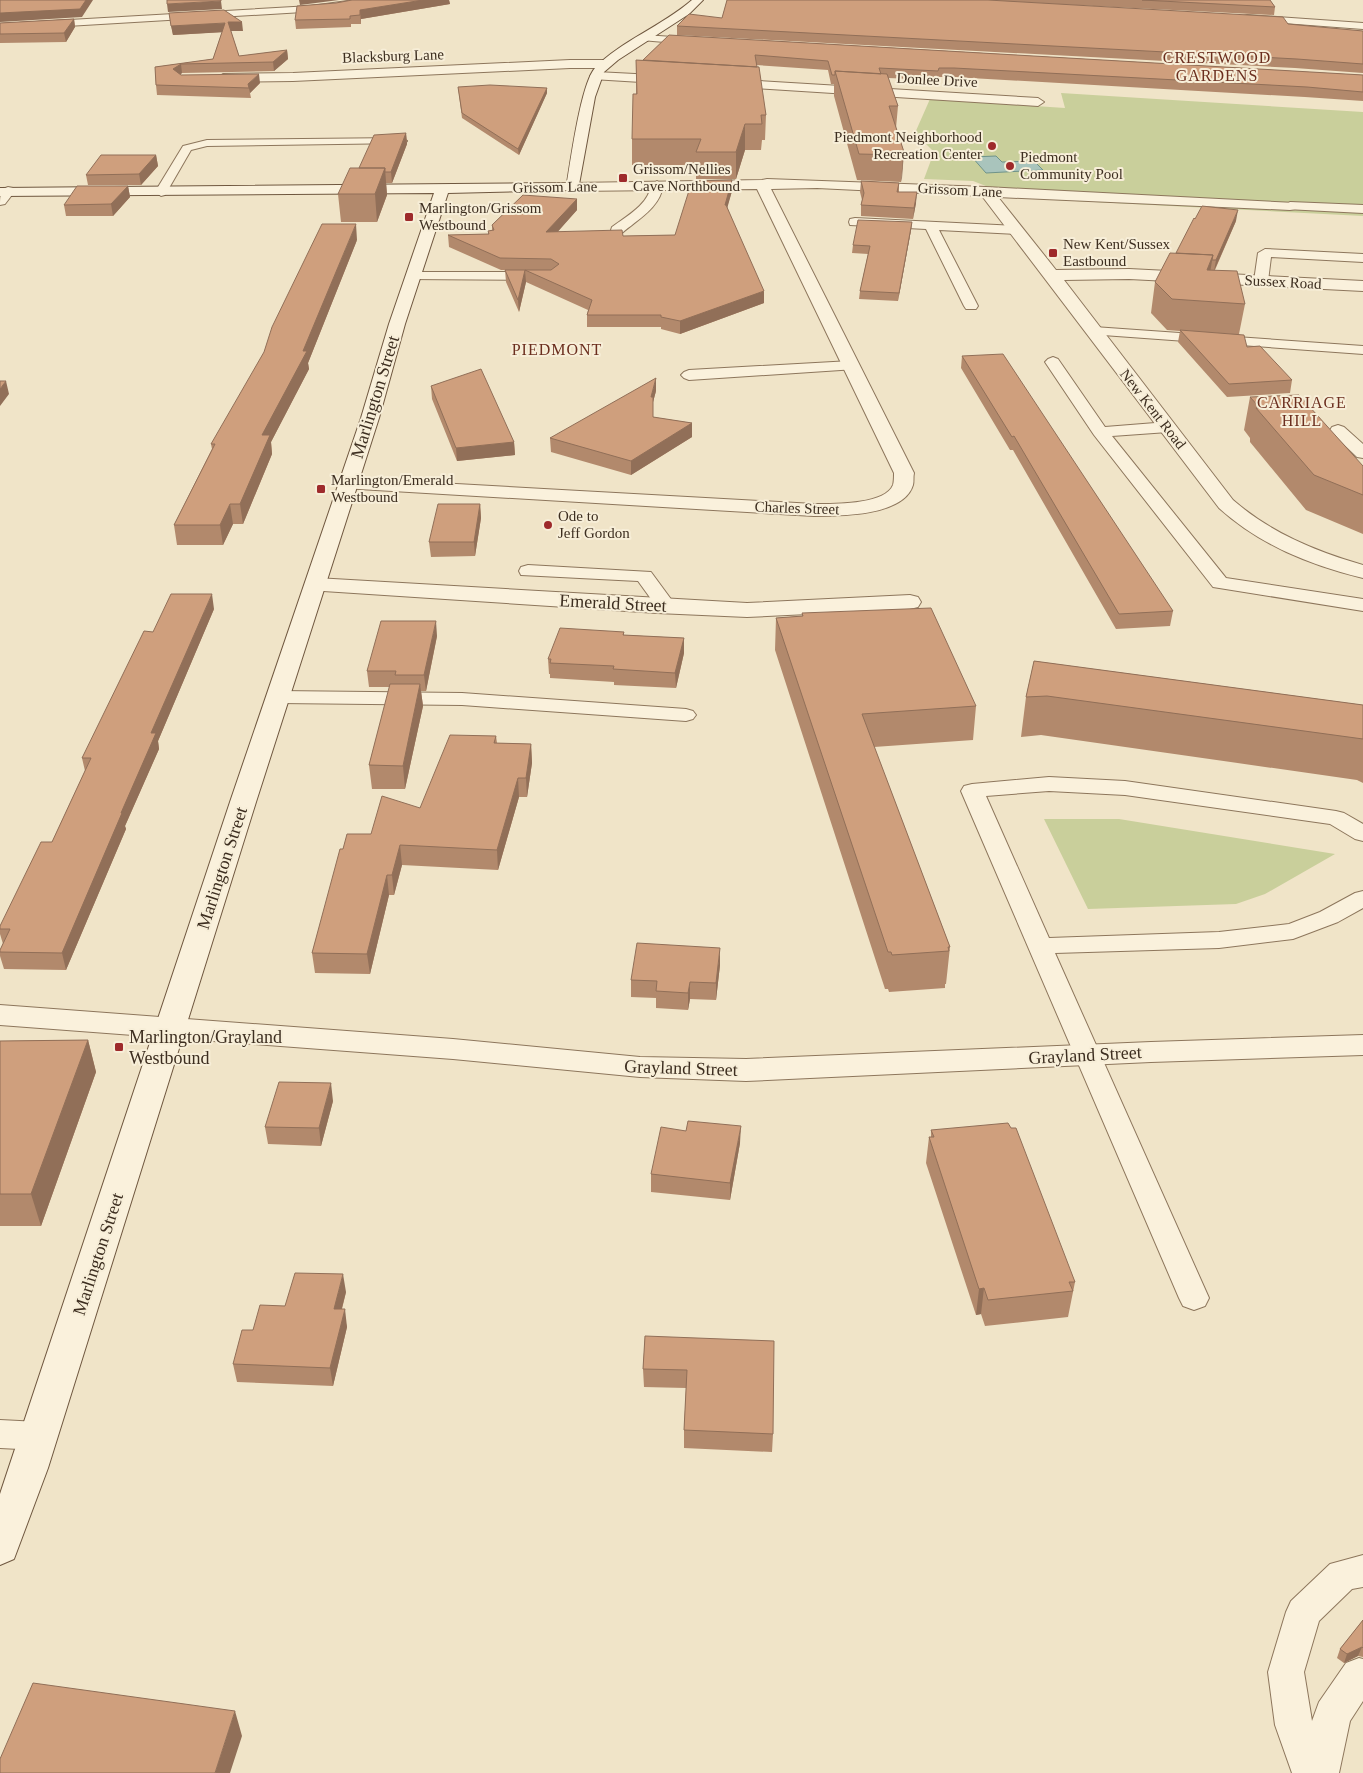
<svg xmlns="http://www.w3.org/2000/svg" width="1363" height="1773" font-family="Georgia,serif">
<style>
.green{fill:#c9cf9b}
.water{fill:#a9c4bc;stroke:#6f938a}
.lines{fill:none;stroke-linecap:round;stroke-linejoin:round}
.lane-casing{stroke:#8d765c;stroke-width:2}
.street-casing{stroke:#8d765c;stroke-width:2}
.secondary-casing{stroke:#6f573f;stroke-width:2}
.lane{fill:#faf1dc;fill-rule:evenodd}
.street{fill:#faf1dc;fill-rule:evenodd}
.secondary{fill:#faf1dc;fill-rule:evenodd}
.wall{fill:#b2896c}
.shaded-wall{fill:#916f58}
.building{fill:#cf9f7d;stroke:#916f58}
.poi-dot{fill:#9e2a2b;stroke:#f7eed8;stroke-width:2}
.labels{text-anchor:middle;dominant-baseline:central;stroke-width:4;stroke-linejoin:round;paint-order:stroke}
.far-street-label{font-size:15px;fill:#3d2e20;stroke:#f7eed8}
.far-poi-label{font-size:15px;fill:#3d2e20;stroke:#f7eed8;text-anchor:start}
.far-neighbourhood-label{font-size:16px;letter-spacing:1px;fill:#6b2e1e;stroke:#f7eed8}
.street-label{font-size:18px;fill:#3d2e20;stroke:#f7eed8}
.poi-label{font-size:18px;fill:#3d2e20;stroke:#f7eed8;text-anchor:start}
</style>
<rect width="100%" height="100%" fill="#f0e4c8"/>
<path class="green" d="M 1061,93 L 1363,112 L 1363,216 L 1017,198 L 973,181 L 924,179 L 934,152 L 915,133 L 930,99 L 1065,108 Z
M 1044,819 L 1119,819 L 1335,854 L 1265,894 L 1236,904 L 1088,909 Z"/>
<path class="water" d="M 996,156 L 1002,162 L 1034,161 L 1043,170 L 986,173 L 972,157 Z"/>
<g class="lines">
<defs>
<path id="lane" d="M 401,138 L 407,141 L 405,143 L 207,146 L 191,150 L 165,195 L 161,196 L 155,192 L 183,146 L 207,140 Z
M 657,181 L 663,185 C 661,207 637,220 622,233 L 612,233 L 611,230 L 612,227 C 627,216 649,204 651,185 Z
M 1290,202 L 1363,205 L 1363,213 L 1286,209 L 1284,206 Z
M 855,218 L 1017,226 L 1023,230 L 1017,234 L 939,230 L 978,306 L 976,309 L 966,309 L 964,306 L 926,229 L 850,225 L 849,222 L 850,219 Z
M 1265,249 L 1363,254 L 1363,262 L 1271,257 L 1268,281 L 1261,285 L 1254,281 L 1258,253 Z
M 413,272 L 536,272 L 543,276 L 536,280 L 408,279 L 406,276 Z
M 1094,327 L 1363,346 L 1363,354 L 1089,334 L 1087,331 L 1089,328 Z
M 1053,357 L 1058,359 L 1105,427 L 1168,422 L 1174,424 L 1176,427 L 1174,430 L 1168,432 L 1112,436 L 1226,578 L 1363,599 L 1363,611 L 1213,587 L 1094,435 L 1045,362 L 1048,359 Z
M 851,361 L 856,363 L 859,366 L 856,369 L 689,380 L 684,378 L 681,375 L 684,372 L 689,370 Z
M 1338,425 L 1344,427 L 1363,444 L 1363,458 L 1357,457 L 1332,433 L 1330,430 L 1332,427 Z
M 528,565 L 651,572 L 676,606 L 673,610 L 666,612 L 659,610 L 638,581 L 521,575 L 519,571 L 521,567 Z
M 279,691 L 462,693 L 686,709 L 693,711 L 696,715 L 693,719 L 686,721 L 462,705 L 279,703 L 272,701 L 269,697 L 272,693 Z
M 1049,777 L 1125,781 L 1336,811 L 1344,813 L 1363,824 L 1363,841 L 1355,839 L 1330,824 L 1125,795 L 1049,791 L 986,796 L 1049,938 L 1219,932 L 1289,924 L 1320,912 L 1355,893 L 1363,891 L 1363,908 L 1338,922 L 1293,939 L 1219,948 L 1055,953 L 1209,1298 L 1205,1306 L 1194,1310 L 1183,1306 L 1179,1298 L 961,791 L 964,786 L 972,784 Z
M 0,1420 L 39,1422 L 51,1426 L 55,1436 L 51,1446 L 39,1450 L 0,1448 Z
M 1363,1555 L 1363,1587 L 1352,1589 L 1319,1621 L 1304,1672 L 1312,1721 L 1319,1702 L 1346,1663 L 1359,1658 L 1363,1659 L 1363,1701 L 1350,1721 L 1339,1773 L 1292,1773 L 1275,1725 L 1268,1672 L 1286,1612 L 1291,1601 L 1330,1564 Z"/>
<path id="street" d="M 355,0 L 375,0 L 374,2 L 336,10 L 0,30 L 0,24 L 311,6 Z
M 1247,15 L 1363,23 L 1363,29 L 1243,20 L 1242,18 L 1243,16 Z
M 645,35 L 700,39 L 706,42 L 700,45 L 641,40 L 639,38 Z
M 570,60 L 606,60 L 612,64 L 606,68 L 570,68 L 293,81 L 223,82 L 217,78 L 223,74 L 293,73 Z
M 596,72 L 674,76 L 680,80 L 674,84 L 592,79 L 590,76 Z
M 725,79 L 1038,98 L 1044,102 L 1038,106 L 721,86 L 719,83 L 721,80 Z
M 767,179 L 986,187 L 1295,203 L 1297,206 L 1295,209 L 1290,210 L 998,197 L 1056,270 L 1129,269 L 1363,281 L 1363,291 L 1129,279 L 1064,280 L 1233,500 C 1271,533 1315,551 1363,565 L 1363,578 C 1310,565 1260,545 1219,508 L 982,196 L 817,188 L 771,189 L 914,473 C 913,477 914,481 913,485 C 904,516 840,516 814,516 L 342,488 L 339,484 L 342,480 L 349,478 L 814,504 C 832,504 885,505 893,485 C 894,482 894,476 894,473 L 757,189 L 573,191 L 568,190 L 566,187 L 568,184 L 573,183 L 762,180 Z
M 8,187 L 13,188 L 15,191 L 5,204 L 0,205 C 0,197 0,189 8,187 Z
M 316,578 L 747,603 L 910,595 L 918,597 L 921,602 L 918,607 L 910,609 L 747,617 L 657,613 L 308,590 L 305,585 L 308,580 Z
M 0,1005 L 453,1039 L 640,1057 L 746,1059 L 1151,1042 L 1363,1035 L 1363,1055 L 1151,1062 L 746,1081 L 640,1077 L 453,1059 L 0,1025 Z"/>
<path id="secondary" d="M 692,0 L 703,0 L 689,14 L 618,60 L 604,72 L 595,97 L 578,190 L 448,193 L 405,324 L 379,418 L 256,802 L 48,1468 L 14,1559 L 0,1565 L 0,1494 L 230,802 L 361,418 L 389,324 L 434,193 L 0,196 L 0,188 L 567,183 C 571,159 581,84 595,68 C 619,42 664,25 692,0 Z"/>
</defs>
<use href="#lane" class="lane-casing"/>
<use href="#street" class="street-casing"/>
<use href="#secondary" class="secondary-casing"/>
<use href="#lane" class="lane"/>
<use href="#street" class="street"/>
<use href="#secondary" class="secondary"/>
</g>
<path class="wall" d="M 352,0 L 449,0 L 450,4 L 361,19 L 361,24 L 351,24 L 351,27 L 296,29 L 295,20 L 336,3 Z
M 727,0 L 1270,0 L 1275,7 L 1274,15 L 1074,5 L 1363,31 L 1363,73 L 1295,68 L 677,35 L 677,26 L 722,18 Z
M 169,13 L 243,31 L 231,31 L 239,56 L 287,50 L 288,59 L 274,71 L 182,73 L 180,75 L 260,83 L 250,93 L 251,98 L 157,95 L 156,85 L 155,67 L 213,59 L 222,32 L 173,35 Z
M 74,19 L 75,27 L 66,42 L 0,43 L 0,23 Z
M 669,35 L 1363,75 L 1363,101 L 1305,97 L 953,77 L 938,77 L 937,80 L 888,78 L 898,106 L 896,128 L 904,152 L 901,182 L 857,180 L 834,96 L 834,84 L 831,84 L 828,70 L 756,65 L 766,115 L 765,140 L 762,140 L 761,150 L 745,150 L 736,179 L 696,179 L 696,165 L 632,165 L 632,139 L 636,94 L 636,60 L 643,60 Z
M 458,87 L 547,88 L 547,93 L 519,155 L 462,118 Z
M 406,133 L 407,144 L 392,183 L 386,183 L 387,195 L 377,222 L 341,222 L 338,194 L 359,168 Z
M 156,155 L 158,166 L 141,185 L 88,185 L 86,175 Z
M 732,180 L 732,191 L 727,207 L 764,303 L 680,334 L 661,329 L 661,327 L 587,327 L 587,315 L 588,310 L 526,282 L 525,270 L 526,282 L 519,312 L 506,282 L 505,270 L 501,270 L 449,247 L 448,235 L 488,234 L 488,231 L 492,230 L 492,225 L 577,199 L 577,210 L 557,232 L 623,236 L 675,235 Z
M 861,181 L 899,183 L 899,192 L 916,203 L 913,219 L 861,216 L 861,205 L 862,200 L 860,192 Z
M 128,186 L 130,197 L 113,216 L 66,216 L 64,205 Z
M 1236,221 L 1215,270 L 1245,304 L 1239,334 L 1247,347 L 1292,380 L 1290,393 L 1227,397 L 1178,342 L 1180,331 L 1167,330 L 1151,313 L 1155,282 L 1176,253 Z
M 912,222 L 911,230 L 898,301 L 859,299 L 860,291 L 868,254 L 852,253 L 853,245 Z
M 357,240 L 308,363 L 309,369 L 271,442 L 272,454 L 243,524 L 233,524 L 223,545 L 177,545 L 174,525 L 212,449 L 211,444 Z
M 962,356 L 1173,611 L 1170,626 L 1116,629 L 1013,450 L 1010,450 L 961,368 Z
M 431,386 L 514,442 L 515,455 L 457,461 L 432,399 Z
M 656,391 L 653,402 L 653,417 L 692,423 L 692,437 L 631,475 L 551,452 L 550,438 Z
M 1250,397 L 1363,466 L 1363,534 L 1306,510 L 1250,442 L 1250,438 L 1244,430 Z
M 480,504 L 481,518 L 475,556 L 431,557 L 429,542 Z
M 214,609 L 158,741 L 159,749 L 125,826 L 126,829 L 66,970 L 4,969 L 0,956 L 0,950 L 3,944 L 0,934 L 0,926 L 52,842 L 85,771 L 82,758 L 153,632 Z
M 802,613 L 976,706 L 973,740 L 874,747 L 950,947 L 946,984 L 945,984 L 945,988 L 889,992 L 888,989 L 885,989 L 775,650 L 776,618 L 802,616 Z
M 624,632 L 624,635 L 684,638 L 684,653 L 676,688 L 614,685 L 614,682 L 550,678 L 550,674 L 549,674 L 548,659 Z
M 437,636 L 426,691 L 421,691 L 423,706 L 405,789 L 372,789 L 369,765 L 390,687 L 369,687 L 367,671 Z
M 1034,661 L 1363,705 L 1363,783 L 1357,780 L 1041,735 L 1021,737 L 1026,697 Z
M 496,736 L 497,743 L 531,744 L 532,763 L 527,797 L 519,797 L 498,870 L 402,865 L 394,895 L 389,895 L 370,974 L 315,973 L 312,953 L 343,849 L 420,808 Z
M 720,965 L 716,1000 L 690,999 L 688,1010 L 656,1008 L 656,998 L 631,997 L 631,980 Z
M 88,1040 L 96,1072 L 41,1226 L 0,1226 L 0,1041 Z
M 333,1101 L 321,1146 L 268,1144 L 265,1127 Z
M 931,1130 L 1075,1282 L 1068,1317 L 985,1326 L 981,1314 L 976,1315 L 926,1163 L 929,1137 L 931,1137 Z
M 740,1143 L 730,1200 L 651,1192 L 651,1174 Z
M 346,1292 L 342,1309 L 347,1327 L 333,1386 L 237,1382 L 233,1364 L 253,1330 L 285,1306 Z
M 645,1336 L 773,1434 L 772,1452 L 684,1448 L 684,1430 L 686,1388 L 644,1387 L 643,1369 Z
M 1363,1620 L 1363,1657 L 1358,1656 L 1344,1663 L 1337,1658 L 1340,1649 Z"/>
<path class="shaded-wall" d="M 86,0 L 93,0 L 82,17 L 0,22 L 0,13 Z
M 299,0 L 339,0 L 300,5 Z
M 423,0 L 449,0 L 450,4 L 361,19 L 361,24 L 360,10 Z
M 221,1 L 222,9 L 168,12 L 167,4 Z
M 74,19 L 75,27 L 66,42 L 64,33 Z
M 228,22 L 242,22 L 243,31 L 229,31 Z
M 225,23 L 226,32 L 173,35 L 171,26 Z
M 287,50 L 288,59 L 274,71 L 273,62 Z
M 181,64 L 182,73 L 174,78 L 173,69 Z
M 259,74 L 260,83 L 250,93 L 248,84 Z
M 547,88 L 547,93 L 519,155 L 518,149 Z
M 745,124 L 745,150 L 736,179 L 736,152 Z
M 406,133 L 407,144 L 392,183 L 391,172 Z
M 904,152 L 902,178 L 901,182 L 903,155 Z
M 156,155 L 158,166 L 141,185 L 139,174 Z
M 385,168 L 387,195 L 377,222 L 375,194 Z
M 732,180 L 732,191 L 725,216 L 725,205 Z
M 128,186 L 130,197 L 113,216 L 111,204 Z
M 917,192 L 916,203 L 913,219 L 914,208 Z
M 577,199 L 577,210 L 547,244 L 546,232 Z
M 1238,210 L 1236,221 L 1214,271 L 1216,260 Z
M 912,222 L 911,230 L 898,301 L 899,293 Z
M 356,224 L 357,240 L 308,363 L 309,369 L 271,442 L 272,454 L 243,524 L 240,504 L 262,435 L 303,351 Z
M 1213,255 L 1208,285 L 1207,270 Z
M 525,270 L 526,282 L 519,312 L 518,300 Z
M 764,291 L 764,303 L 680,334 L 680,321 Z
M 656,378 L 656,391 L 653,402 L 651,397 Z
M 6,381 L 9,394 L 0,406 L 0,389 Z
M 692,423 L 692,437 L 631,475 L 631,461 Z
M 514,442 L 515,455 L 457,461 L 456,448 Z
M 230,504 L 233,524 L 223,545 L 220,525 Z
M 480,504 L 481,518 L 475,556 L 474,542 Z
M 212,594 L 214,609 L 158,741 L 159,749 L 125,826 L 126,829 L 66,970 L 62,953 L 151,733 Z
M 436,621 L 437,636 L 426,691 L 424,675 Z
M 684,638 L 684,653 L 676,688 L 675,673 Z
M 420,684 L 423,706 L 405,789 L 403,766 Z
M 531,744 L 532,763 L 527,797 L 526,778 Z
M 518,778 L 519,797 L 498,870 L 497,850 Z
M 400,845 L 402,865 L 394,895 L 392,875 Z
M 387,875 L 389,895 L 370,974 L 367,954 Z
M 720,948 L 720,965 L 716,1000 L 716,983 Z
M 690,982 L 690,999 L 688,1010 L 688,993 Z
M 88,1040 L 96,1072 L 41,1226 L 31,1194 Z
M 331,1083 L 333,1101 L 321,1146 L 319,1128 Z
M 741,1126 L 740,1143 L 730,1200 L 730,1183 Z
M 343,1274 L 346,1292 L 337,1327 L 334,1309 Z
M 984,1288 L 981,1314 L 976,1315 L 979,1289 Z
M 345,1309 L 347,1327 L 333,1386 L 330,1368 Z
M 1362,1647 L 1358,1656 L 1344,1663 L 1347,1654 Z
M 235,1711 L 242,1736 L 230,1773 L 215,1773 Z"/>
<path class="building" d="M 0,0 L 86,0 L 80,9 L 0,13 Z
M 167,0 L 221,0 L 221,1 L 167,4 Z
M 352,0 L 423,0 L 360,10 L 360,15 L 350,16 L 350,19 L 295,20 L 297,6 L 336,3 Z
M 727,0 L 988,0 L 1283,17 L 1288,24 L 1363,31 L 1363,64 L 1297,59 L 677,26 L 689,14 L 722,18 Z
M 1142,0 L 1270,0 L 1275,7 Z
M 224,10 L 242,22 L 228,22 L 239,56 L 287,50 L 273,62 L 181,64 L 173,69 L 181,75 L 259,74 L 248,84 L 249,88 L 156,85 L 155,67 L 213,59 L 225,23 L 171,26 L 169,13 Z
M 74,19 L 64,33 L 0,34 L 0,23 Z
M 669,35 L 1363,75 L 1363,92 L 1307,87 L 954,68 L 939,68 L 938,71 L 879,68 L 881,74 L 835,71 L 835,75 L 832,75 L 828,61 L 755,55 L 757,67 L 643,60 Z
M 636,60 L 759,67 L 766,115 L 761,115 L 762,124 L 745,124 L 736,152 L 696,152 L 701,139 L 632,139 L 633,94 L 637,94 Z
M 835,71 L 887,74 L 898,106 L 889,106 L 904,152 L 903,155 L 859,154 Z
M 490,85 L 547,88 L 518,149 L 462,113 L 458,87 Z
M 406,133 L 391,172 L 385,172 L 385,168 L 359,168 L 374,135 Z
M 101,155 L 156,155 L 139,174 L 86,175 Z
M 350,168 L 385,168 L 375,194 L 338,194 Z
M 732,180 L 725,205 L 726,205 L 764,291 L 680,321 L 661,317 L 661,315 L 587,315 L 592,300 L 525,270 L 551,270 L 559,264 L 551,259 L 500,258 L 448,235 L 489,234 L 488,231 L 494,230 L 492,225 L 523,195 L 577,199 L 546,232 L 622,230 L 623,236 L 675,235 L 692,181 Z
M 861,181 L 899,183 L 897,192 L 917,192 L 914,208 L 861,205 L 864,193 Z
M 77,186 L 128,186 L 111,204 L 64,205 Z
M 1202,206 L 1238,210 L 1216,260 L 1212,260 L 1213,255 L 1176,253 L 1194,218 L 1195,219 Z
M 858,220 L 912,222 L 899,293 L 860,291 L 870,246 L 853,245 Z
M 322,224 L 356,224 L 303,351 L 307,351 L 262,435 L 270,435 L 240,504 L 230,504 L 220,525 L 174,525 L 215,444 L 211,444 L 264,352 L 272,327 Z
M 1170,253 L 1213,255 L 1207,270 L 1237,271 L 1245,304 L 1172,299 L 1155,282 Z
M 505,270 L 525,270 L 518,300 Z
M 1180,330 L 1244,335 L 1247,347 L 1260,346 L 1292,380 L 1229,384 Z
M 1003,354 L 1173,611 L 1119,614 L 1014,436 L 1012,437 L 962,356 Z
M 481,369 L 514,442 L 456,448 L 431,386 Z
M 656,378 L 651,397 L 653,397 L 653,417 L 692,423 L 631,461 L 550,438 Z
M 0,381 L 6,381 L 0,389 Z
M 1299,395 L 1363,466 L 1363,495 L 1314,475 L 1256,408 L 1260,408 L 1250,397 Z
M 438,504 L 480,504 L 474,542 L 429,542 Z
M 171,594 L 212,594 L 151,733 L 156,733 L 121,813 L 122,813 L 62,953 L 0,952 L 0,950 L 10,929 L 0,929 L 0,926 L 41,842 L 52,842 L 91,758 L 82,758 L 144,631 L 153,632 Z
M 931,608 L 976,706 L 862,714 L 950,947 L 948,947 L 949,951 L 892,955 L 891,952 L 888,952 L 776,618 L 803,616 L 802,613 Z
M 381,621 L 436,621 L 424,675 L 395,675 L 396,671 L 367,671 Z
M 560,628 L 624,632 L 623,635 L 684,638 L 675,673 L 613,669 L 614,666 L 550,663 L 551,659 L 548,659 Z
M 1034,661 L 1363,705 L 1363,739 L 1047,696 L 1026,697 Z
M 390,684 L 420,684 L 403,766 L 369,765 Z
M 450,735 L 496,736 L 494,743 L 531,744 L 526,778 L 518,778 L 497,850 L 400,845 L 392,875 L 387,875 L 367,954 L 312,953 L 340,849 L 343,849 L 347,834 L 371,834 L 382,796 L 420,808 Z
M 637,943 L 720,948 L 716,983 L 690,982 L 688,993 L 656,991 L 657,981 L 631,980 Z
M 88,1040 L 31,1194 L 0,1194 L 0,1041 Z
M 279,1082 L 331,1083 L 319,1128 L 265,1127 Z
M 688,1121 L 741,1126 L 730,1183 L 651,1174 L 661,1127 L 686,1131 Z
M 1008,1123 L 1011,1128 L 1016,1128 L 1075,1282 L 1069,1282 L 1073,1291 L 988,1300 L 984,1288 L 979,1289 L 929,1137 L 934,1137 L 931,1130 Z
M 295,1273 L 343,1274 L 334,1309 L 345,1309 L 330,1368 L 233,1364 L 242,1330 L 253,1330 L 260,1305 L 285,1306 Z
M 645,1336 L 774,1341 L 773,1434 L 684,1430 L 687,1370 L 643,1369 Z
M 1363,1620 L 1363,1648 L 1362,1647 L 1347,1654 L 1340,1649 Z
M 33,1683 L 235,1711 L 215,1773 L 0,1773 L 0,1759 Z"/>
<g class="poi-dot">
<circle cx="992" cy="146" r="5"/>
<circle cx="1010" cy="166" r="5"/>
<rect x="618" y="173" width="10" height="10" rx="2.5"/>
<rect x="404" y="212" width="10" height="10" rx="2.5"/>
<rect x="1048" y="248" width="10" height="10" rx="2.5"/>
<rect x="316" y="484" width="10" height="10" rx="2.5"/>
<circle cx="548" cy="525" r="5"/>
<rect x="114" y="1042" width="10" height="10" rx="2.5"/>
</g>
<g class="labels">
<g class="far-street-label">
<text transform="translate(393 56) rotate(-2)">Blacksburg Lane</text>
<text transform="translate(937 80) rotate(3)">Donlee Drive</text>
<text transform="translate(555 187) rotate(-1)">Grissom Lane</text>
<text transform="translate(960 190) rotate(3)">Grissom Lane</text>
<text transform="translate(1283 282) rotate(3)">Sussex Road</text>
<text transform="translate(1153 409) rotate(52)">New Kent Road</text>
<text transform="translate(797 508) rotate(2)">Charles Street</text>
</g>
<g class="far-poi-label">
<text x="982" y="137" text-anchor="end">Piedmont Neighborhood<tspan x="982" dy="17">Recreation Center</tspan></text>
<text x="1020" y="157">Piedmont<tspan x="1020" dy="17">Community Pool</tspan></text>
<text x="633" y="169">Grissom/Nellies<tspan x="633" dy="17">Cave Northbound</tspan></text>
<text x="419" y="208">Marlington/Grissom<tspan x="419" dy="17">Westbound</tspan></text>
<text x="1063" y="244">New Kent/Sussex<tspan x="1063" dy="17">Eastbound</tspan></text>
<text x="331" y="480">Marlington/Emerald<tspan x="331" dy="17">Westbound</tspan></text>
<text x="558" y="516">Ode to<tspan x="558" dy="17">Jeff Gordon</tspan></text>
</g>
<g class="far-neighbourhood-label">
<text x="1217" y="57">CRESTWOOD<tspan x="1217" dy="18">GARDENS</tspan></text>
<text x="557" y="349">PIEDMONT</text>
<text x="1302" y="402">CARRIAGE<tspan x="1302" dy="18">HILL</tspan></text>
</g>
<g class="street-label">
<text transform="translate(375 397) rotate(-73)">Marlington Street</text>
<text transform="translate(613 603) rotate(3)">Emerald Street</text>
<text transform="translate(222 868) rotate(-72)">Marlington Street</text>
<text transform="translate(1085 1055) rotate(-3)">Grayland Street</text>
<text transform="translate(681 1068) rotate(2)">Grayland Street</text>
<text transform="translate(98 1254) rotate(-72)">Marlington Street</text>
</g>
<g class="poi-label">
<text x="129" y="1037">Marlington/Grayland<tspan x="129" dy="21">Westbound</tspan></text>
</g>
</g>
</svg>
